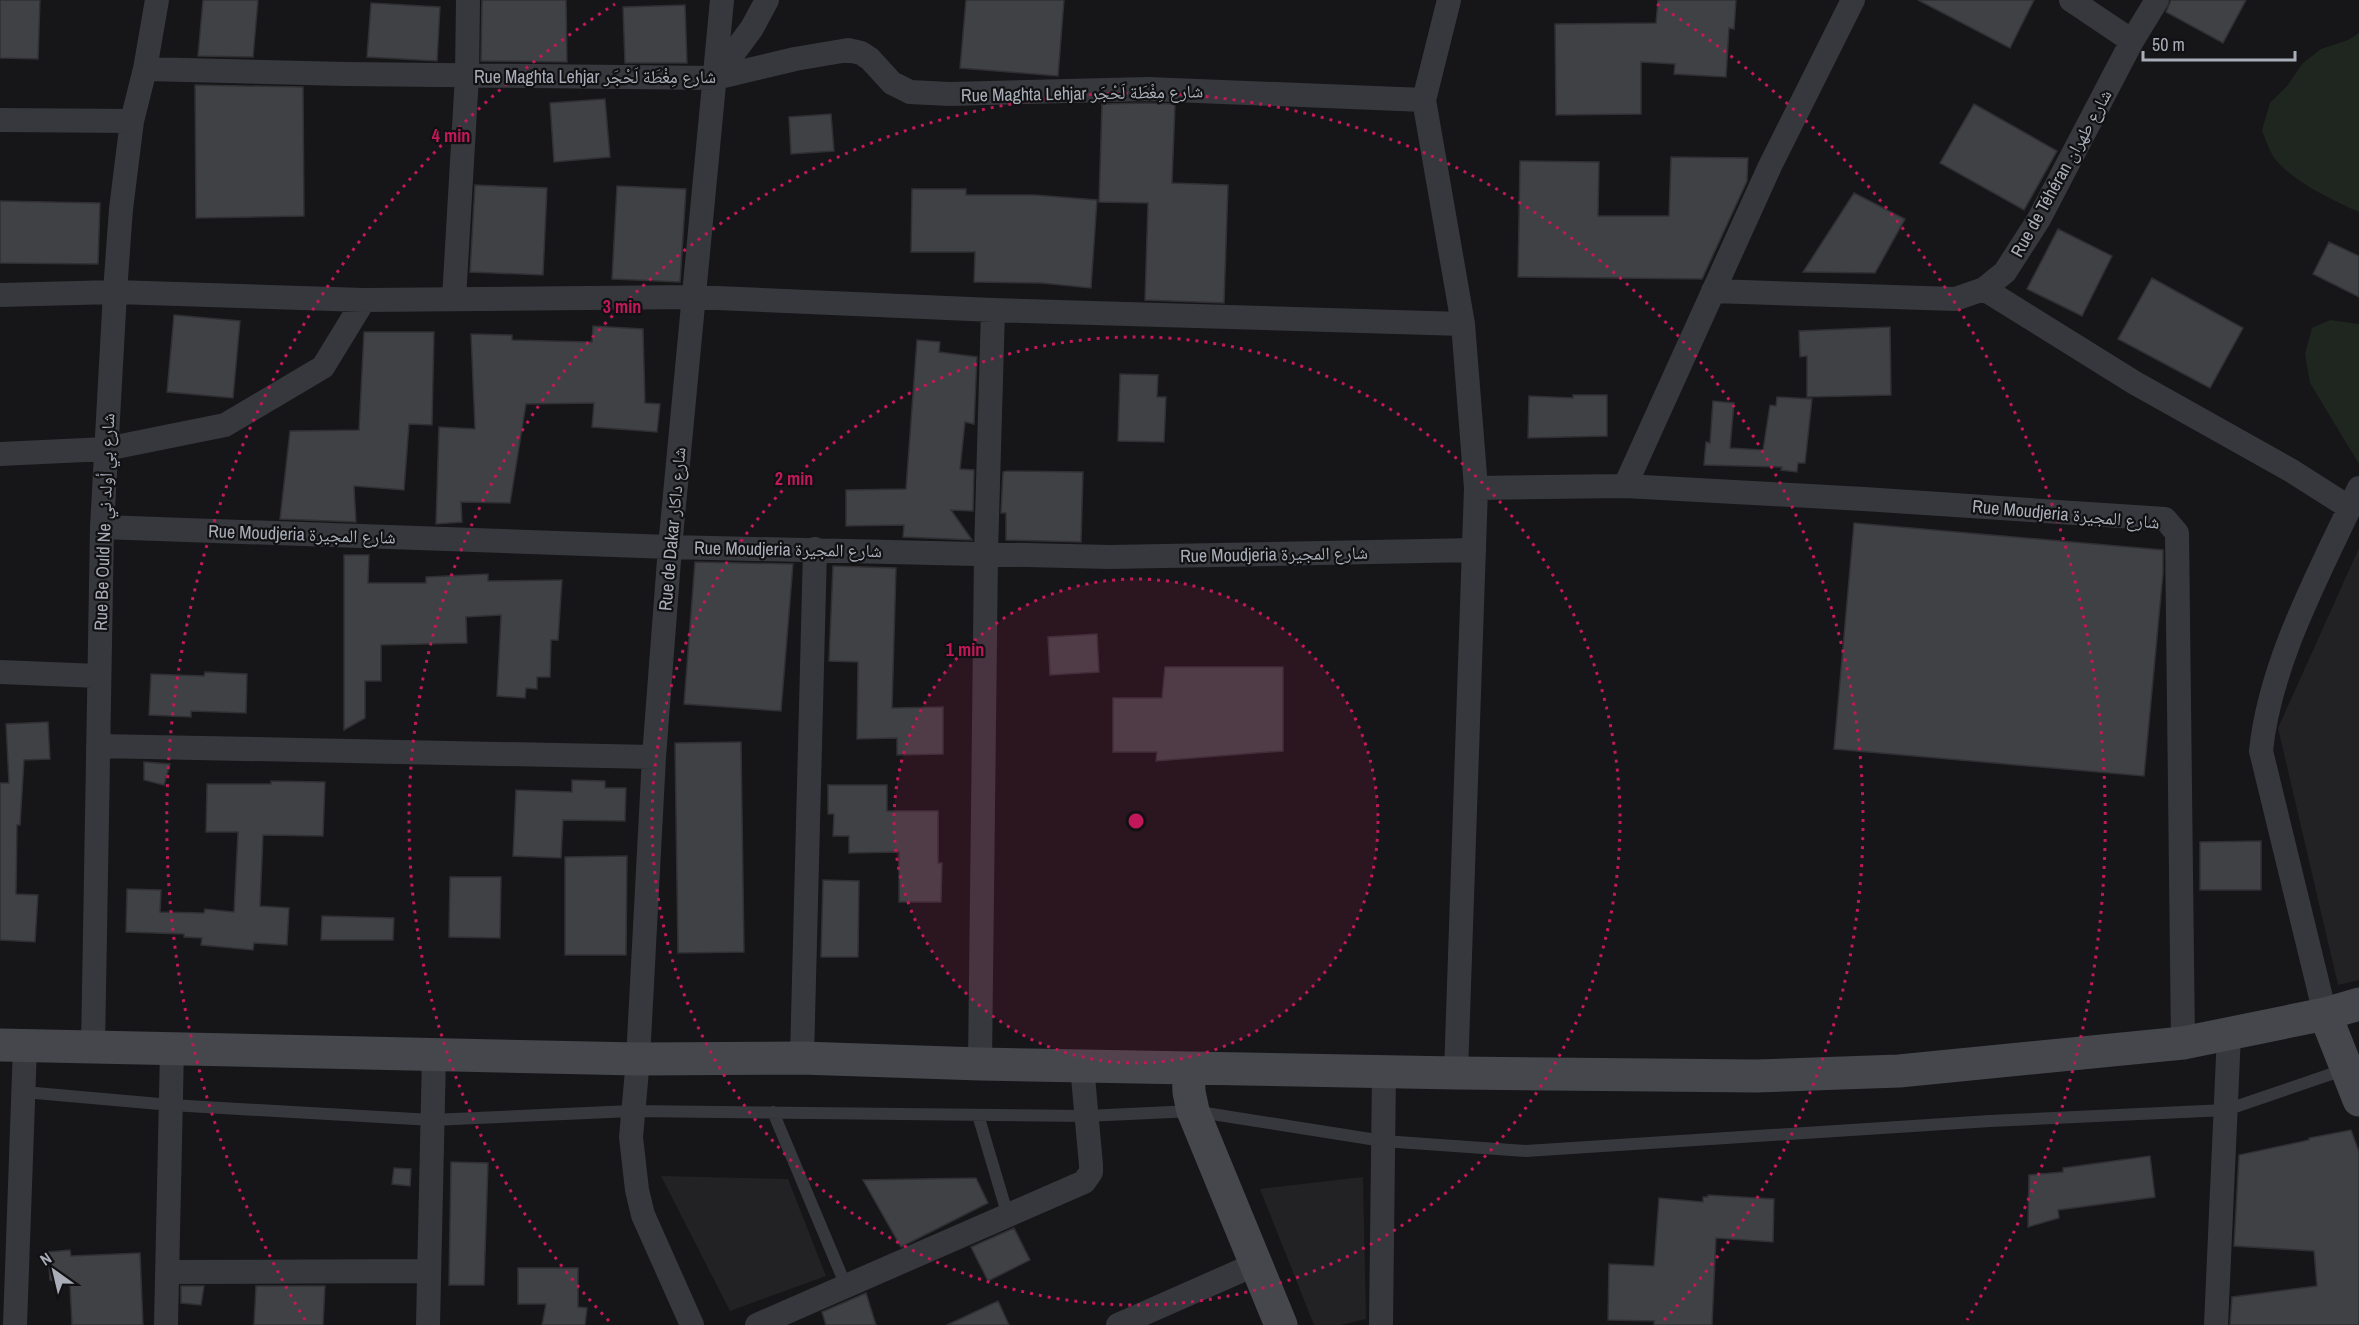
<svg xmlns="http://www.w3.org/2000/svg" width="2359" height="1325" font-family="'Archivo Narrow','Noto Naskh Arabic',sans-serif">
<style>
.built{fill:#222225}
.green{fill:#1e261f}
.building{fill:#404145;stroke:#303034;stroke-width:1.5}
.lines{fill:none;stroke-linecap:round;stroke-linejoin:round}
.lane{stroke:#37383d;stroke-width:12}
.street{stroke:#37383d;stroke-width:24}
.secondary{stroke:#45474d;stroke-width:33}
.ring{fill:none;stroke:#c2185b;stroke-width:3;stroke-dasharray:3 6}
.labels{text-anchor:middle;dominant-baseline:central;stroke-width:4.5;stroke-linejoin:round;paint-order:stroke}
.street-label{font-size:18px;fill:#a8adb8;stroke:#111113}
.centre{fill:#c2185b;stroke:#111113;stroke-width:3}
.ring-label{font-size:18px;text-anchor:middle;font-weight:bold;fill:#c2185b;stroke:#111113;stroke-width:4.5;stroke-linejoin:round;paint-order:stroke}
</style>
<rect width="100%" height="100%" fill="#161618"/>
<path class="built" d="M 2359,548 L 2359,980 L 2338,985 L 2278,728 Z
M 661,1176 L 788,1179 L 826,1276 L 730,1311 Z
M 1363,1177 L 1366,1319 L 1340,1325 L 1314,1325 L 1260,1189 Z"/>
<path class="green" d="M 2359,33 L 2359,212 C 2334,201 2288,179 2273,156 C 2268,148 2265,138 2262,130 L 2270,103 L 2287,86 L 2303,63 L 2321,49 L 2348,40 Z
M 2330,320 L 2359,324 L 2359,464 L 2310,383 L 2305,354 L 2312,328 Z"/>
<path class="building" d="M 0,0 L 40,0 L 38,59 L 0,58 Z
M 203,0 L 258,0 L 253,57 L 198,56 Z
M 482,0 L 566,0 L 567,62 L 481,61 Z
M 966,0 L 1064,0 L 1058,76 L 960,68 Z
M 1658,0 L 1736,0 L 1734,29 L 1729,28 L 1726,77 L 1674,74 L 1675,64 L 1641,62 L 1641,114 L 1556,115 L 1555,24 L 1656,23 Z
M 1918,0 L 2034,0 L 2010,48 Z
M 2171,0 L 2246,0 L 2223,43 L 2166,12 Z
M 371,3 L 440,7 L 437,61 L 367,57 Z
M 685,5 L 687,63 L 625,63 L 623,7 Z
M 195,85 L 303,87 L 304,216 L 196,218 Z
M 605,99 L 610,157 L 554,162 L 550,103 Z
M 1148,103 L 1175,104 L 1172,183 L 1228,185 L 1224,303 L 1145,300 L 1148,203 L 1099,202 L 1102,104 Z
M 1974,104 L 2057,151 L 2024,210 L 1940,163 Z
M 831,114 L 834,151 L 791,154 L 789,117 Z
M 1671,157 L 1748,158 L 1747,181 L 1702,279 L 1518,277 L 1520,161 L 1599,162 L 1598,216 L 1669,216 Z
M 475,185 L 547,188 L 543,275 L 470,272 Z
M 617,186 L 686,189 L 680,282 L 612,279 Z
M 912,189 L 966,189 L 966,195 L 1035,195 L 1097,200 L 1091,288 L 1041,283 L 974,282 L 975,252 L 911,252 Z
M 1854,193 L 1905,219 L 1875,273 L 1803,272 Z
M 0,201 L 100,203 L 98,264 L 0,263 Z
M 2058,229 L 2112,256 L 2082,316 L 2027,289 Z
M 2329,242 L 2359,256 L 2359,297 L 2313,274 Z
M 2152,278 L 2243,328 L 2210,388 L 2118,339 Z
M 174,315 L 240,321 L 233,398 L 167,392 Z
M 593,326 L 643,329 L 645,403 L 660,404 L 657,432 L 592,427 L 594,403 L 526,404 L 510,503 L 461,502 L 462,522 L 436,524 L 439,427 L 475,429 L 471,334 L 512,335 L 512,340 L 592,342 Z
M 1890,327 L 1891,395 L 1807,397 L 1807,356 L 1800,357 L 1799,331 Z
M 364,332 L 434,332 L 432,425 L 409,424 L 404,490 L 354,486 L 356,522 L 280,519 L 290,431 L 359,430 Z
M 917,340 L 940,342 L 939,352 L 977,357 L 974,424 L 965,422 L 960,469 L 974,470 L 973,511 L 951,510 L 972,540 L 903,537 L 904,525 L 846,526 L 846,490 L 906,489 Z
M 1120,374 L 1158,375 L 1157,397 L 1166,397 L 1164,442 L 1118,441 Z
M 1573,395 L 1607,395 L 1607,436 L 1528,438 L 1529,396 L 1573,398 Z
M 1777,397 L 1812,399 L 1805,463 L 1798,463 L 1797,472 L 1781,470 L 1782,467 L 1704,465 L 1706,442 L 1710,443 L 1713,401 L 1734,403 L 1730,448 L 1763,450 L 1770,405 L 1776,406 Z
M 1007,471 L 1083,472 L 1081,542 L 1006,540 L 1006,513 L 1001,513 L 1003,472 Z
M 1854,523 L 2163,550 L 2163,573 L 2144,776 L 1834,749 Z
M 344,555 L 369,555 L 368,583 L 426,583 L 426,577 L 488,574 L 488,581 L 562,580 L 558,640 L 551,640 L 550,677 L 537,677 L 537,689 L 526,688 L 525,698 L 497,696 L 501,615 L 466,617 L 467,643 L 381,645 L 381,681 L 365,681 L 365,718 L 344,730 Z
M 695,562 L 793,564 L 781,711 L 684,704 Z
M 833,566 L 896,568 L 892,708 L 943,707 L 943,754 L 897,755 L 897,738 L 857,739 L 858,662 L 829,661 Z
M 1097,634 L 1099,672 L 1050,675 L 1048,637 Z
M 1165,667 L 1283,667 L 1283,751 L 1156,761 L 1157,752 L 1113,752 L 1113,698 L 1162,698 Z
M 205,672 L 247,674 L 246,713 L 191,711 L 191,717 L 149,715 L 151,674 L 204,676 Z
M 48,722 L 50,759 L 24,760 L 20,825 L 17,825 L 16,894 L 38,895 L 35,942 L 0,940 L 0,783 L 9,783 L 6,724 Z
M 741,742 L 744,952 L 678,953 L 675,743 Z
M 144,762 L 170,764 L 164,785 L 144,780 Z
M 572,780 L 605,781 L 605,788 L 626,788 L 625,821 L 563,820 L 561,858 L 513,856 L 516,790 L 572,792 Z
M 271,781 L 325,782 L 323,836 L 263,835 L 260,906 L 289,908 L 287,945 L 254,943 L 253,950 L 201,945 L 202,938 L 184,937 L 184,934 L 126,932 L 127,889 L 161,890 L 160,912 L 204,913 L 205,909 L 234,912 L 238,832 L 206,832 L 207,784 L 271,784 Z
M 828,785 L 887,785 L 887,811 L 938,811 L 938,863 L 942,863 L 941,902 L 899,902 L 899,852 L 849,853 L 849,836 L 833,836 L 834,814 L 828,814 Z
M 2261,841 L 2261,890 L 2200,890 L 2200,842 Z
M 627,856 L 626,955 L 565,955 L 565,857 Z
M 450,877 L 501,877 L 500,938 L 449,937 Z
M 823,880 L 859,881 L 858,957 L 821,957 Z
M 322,916 L 394,918 L 393,940 L 321,940 Z
M 2351,1130 L 2359,1152 L 2359,1325 L 2230,1325 L 2232,1297 L 2317,1286 L 2314,1251 L 2234,1246 L 2239,1155 L 2309,1140 L 2309,1138 Z
M 2150,1156 L 2155,1197 L 2058,1210 L 2059,1218 L 2028,1227 L 2029,1175 L 2063,1172 L 2063,1168 Z
M 451,1162 L 488,1163 L 484,1285 L 449,1285 Z
M 394,1168 L 411,1169 L 410,1186 L 392,1184 Z
M 976,1178 L 988,1203 L 901,1247 L 863,1180 Z
M 1708,1195 L 1774,1199 L 1773,1242 L 1716,1238 L 1712,1325 L 1654,1325 L 1654,1321 L 1608,1320 L 1609,1264 L 1654,1266 L 1659,1198 L 1703,1202 L 1703,1197 L 1708,1197 Z
M 1014,1228 L 1030,1260 L 988,1281 L 971,1247 Z
M 70,1250 L 71,1256 L 140,1253 L 143,1325 L 72,1325 L 70,1286 L 50,1280 L 48,1252 Z
M 518,1268 L 578,1268 L 578,1307 L 587,1308 L 585,1325 L 542,1325 L 546,1304 L 518,1304 Z
M 181,1286 L 204,1286 L 201,1305 L 181,1303 Z
M 256,1286 L 325,1286 L 323,1325 L 254,1325 Z
M 866,1293 L 876,1325 L 826,1325 L 822,1312 Z
M 998,1301 L 1009,1325 L 947,1325 Z"/>
<g class="lines">
<path class="lane" d="M 24,1092 L 171,1105 L 432,1120 L 632,1111 L 1086,1116 L 1193,1111 L 1383,1141 L 1526,1151 L 1990,1121 L 2226,1110 L 2346,1069
M 773,1112 L 846,1286
M 978,1115 L 1008,1216"/>
<path class="street" d="M 1449,0 L 1424,100 L 1463,324 L 1476,488 L 1456,1073
M 2071,0 L 2132,41
M 145,69 L 346,74 L 715,78 L 795,59 L 848,50 L 861,53 L 870,59 L 892,83 L 910,92 L 949,94 L 1148,89 L 1424,100
M 715,78 L 752,28 L 767,0
M 0,120 L 132,121
M 1984,289 L 2135,383 L 2292,471 L 2350,508
M 1713,291 L 1955,299 L 1984,289 L 2005,272 L 2039,219 L 2132,41 L 2157,0
M 0,295 L 115,292 L 364,300 L 693,297 L 993,310 L 1463,324
M 454,299 L 467,76 L 468,0
M 0,454 L 106,449 L 225,425 L 323,367 L 364,300
M 1625,486 L 1770,166 L 1853,0
M 1476,488 L 1625,486 L 1864,499 L 2165,519 L 2177,533 L 2183,1043
M 102,527 L 670,547 L 1110,557 L 1474,550
M 0,672 L 99,676
M 98,746 L 654,757
M 2325,1014 L 2261,751 C 2270,661 2321,570 2359,488
M 93,1048 L 102,527 L 115,292 L 121,209 L 132,121 L 145,69 L 157,0
M 802,1058 L 815,549
M 980,1064 L 986,553 L 993,310
M 168,1272 L 429,1271
M 15,1325 L 25,1046
M 166,1325 L 172,1049
M 428,1325 L 434,1054
M 692,1325 L 643,1215 L 637,1190 L 631,1137 L 638,1059 L 654,757 L 670,547 L 722,0
M 757,1325 L 1084,1182 L 1091,1172 L 1091,1165 L 1082,1066
M 1118,1325 L 1256,1264
M 1381,1325 L 1384,1071
M 2216,1325 L 2229,1034"/>
<path class="secondary" d="M 2325,1014 L 2359,1100
M 0,1045 L 638,1059 L 802,1058 L 980,1064 L 1456,1073 L 1756,1076 L 1899,1071 L 2183,1043 L 2325,1014 L 2359,1004
M 1188,1068 L 1189,1092 L 1193,1111 L 1281,1325"/>
</g>
<circle cx="1136" cy="821" r="242" fill="#c2185b" fill-opacity=".12"/>
<g class="ring">
<circle cx="1136" cy="821" r="242"/>
<circle cx="1136" cy="821" r="484"/>
<path d="M609 1321A727 727 0 1 1 1663 1321"/>
<path d="M305 1320A969 969 0 0 1 615 4M1657 4A969 969 0 0 1 1967 1320"/>
</g>
<g class="labels">
<g class="street-label">
<text x="595" y="76">Rue Maghta Lehjar شارع مِغْطَة لَحْجَر</text>
<text transform="translate(1082 93) rotate(-1)">Rue Maghta Lehjar شارع مِغْطَة لَحْجَر</text>
<text transform="translate(2061 173) rotate(-61)">Rue de Téhéran شارع طهران</text>
<text transform="translate(2066 514) rotate(5)">Rue Moudjeria شارع المجيرة</text>
<text transform="translate(104 522) rotate(-88)">Rue Be Ould Ne شارع بي أولد ني</text>
<text transform="translate(672 529) rotate(-85)">Rue de Dakar شارع داكار</text>
<text transform="translate(302 534) rotate(2)">Rue Moudjeria شارع المجيرة</text>
<text transform="translate(788 549) rotate(1)">Rue Moudjeria شارع المجيرة</text>
<text transform="translate(1274 554) rotate(-1)">Rue Moudjeria شارع المجيرة</text>
</g>
</g>
<circle cx="1136" cy="821" r="9" class="centre"/>
<g class="ring-label">
<text x="451" y="142">4 min</text>
<text x="622" y="313">3 min</text>
<text x="794" y="485">2 min</text>
<text x="965" y="656">1 min</text>
</g>
<g transform="translate(54 1271) rotate(326)" stroke="#111113" stroke-width="4.5" paint-order="stroke">
<path d="M0-4.5L10 22L0 15L-10 22Z" fill="#a8adb8"/>
<text y="-9" font-size="16" font-weight="bold" text-anchor="middle" fill="#a8adb8">N</text>
</g>
<path d="M2143 51v9h152v-9" fill="none" stroke="#a8adb8" stroke-width="3"/>
<text x="2152" y="51" font-size="18" fill="#a8adb8" stroke="#111113" stroke-width="4.5" paint-order="stroke">50 m</text>
</svg>
